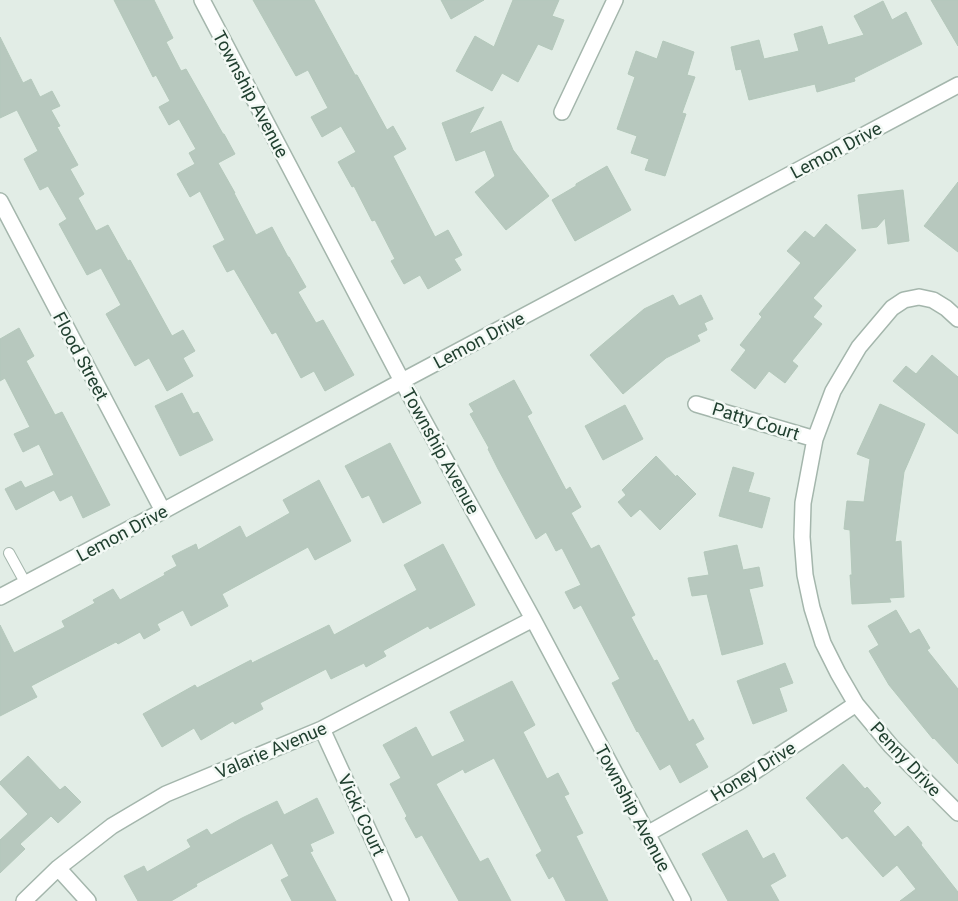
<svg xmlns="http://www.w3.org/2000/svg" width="958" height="901" font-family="Roboto,sans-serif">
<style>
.building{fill:#b7c8be;stroke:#b4c8bb}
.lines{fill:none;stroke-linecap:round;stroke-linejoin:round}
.lane-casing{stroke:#a4b6ac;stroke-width:12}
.street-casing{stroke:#a4b6ac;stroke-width:18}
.lane{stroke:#fff;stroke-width:10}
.street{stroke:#fff;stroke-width:15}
.labels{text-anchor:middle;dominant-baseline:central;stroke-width:5;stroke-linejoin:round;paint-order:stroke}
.street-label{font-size:18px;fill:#214030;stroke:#f3f9f5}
</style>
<rect width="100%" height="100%" fill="#e2ede6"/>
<path class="building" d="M 114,0 L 154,0 L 173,38 L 166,42 L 181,71 L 186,69 L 223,134 L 224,134 L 235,154 L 218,163 L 235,193 L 234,193 L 256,235 L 272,227 L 288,257 L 289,257 L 306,287 L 298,292 L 316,323 L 323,320 L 354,375 L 325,391 L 314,371 L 301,378 L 276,332 L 272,334 L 234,269 L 227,272 L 213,246 L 225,240 L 200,191 L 190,197 L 177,174 L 195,164 L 189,153 L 196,149 L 179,119 L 169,125 L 159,107 L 170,101 L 156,75 L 153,77 Z
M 253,0 L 314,0 L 355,75 L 357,75 L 387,130 L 393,126 L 406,149 L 393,156 L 435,237 L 448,230 L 462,255 L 454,259 L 461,270 L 428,289 L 420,275 L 404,284 L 391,261 L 395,259 L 375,220 L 372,221 L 354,186 L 352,187 L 338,162 L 356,152 L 341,126 L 322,137 L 311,117 L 328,108 L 308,70 L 296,76 Z
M 441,0 L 484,0 L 451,19 Z
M 513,0 L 559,0 L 552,16 L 564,20 L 552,50 L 538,44 L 518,82 L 502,73 L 492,91 L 456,71 L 475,36 L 494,47 Z
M 931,0 L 958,0 L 958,46 Z
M 883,1 L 892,20 L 906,12 L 922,44 L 854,78 L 855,81 L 817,92 L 815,84 L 749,100 L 741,69 L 736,70 L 731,47 L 759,40 L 764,59 L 799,51 L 794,34 L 822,26 L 828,45 L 864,35 L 854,16 Z
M 0,37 L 23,83 L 31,79 L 40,97 L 52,91 L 60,106 L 51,110 L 60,126 L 57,127 L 78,165 L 70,169 L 84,194 L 78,198 L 96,231 L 108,225 L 128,261 L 130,260 L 172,336 L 183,330 L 195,351 L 183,358 L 193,376 L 167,391 L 149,358 L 135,366 L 106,314 L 121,305 L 101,268 L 87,275 L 59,224 L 67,219 L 48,186 L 40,190 L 24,159 L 38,151 L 17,110 L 0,118 Z
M 663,41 L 694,52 L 687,75 L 695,77 L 682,113 L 686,114 L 665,176 L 645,170 L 649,159 L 631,153 L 637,136 L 617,129 L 635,77 L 628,74 L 636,51 L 657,59 Z
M 484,107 L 469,134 L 501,121 L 513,150 L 549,196 L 506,230 L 475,192 L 495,176 L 485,150 L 456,161 L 442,123 Z
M 607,166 L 631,210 L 575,241 L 552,200 L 576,186 L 576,184 Z
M 958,182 L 958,252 L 924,226 Z
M 903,190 L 909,241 L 888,244 L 885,218 L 877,227 L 862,229 L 858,195 Z
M 826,224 L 856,250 L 813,298 L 822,306 L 813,317 L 822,324 L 792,361 L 798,366 L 785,383 L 769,371 L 755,389 L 731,370 L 746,350 L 740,345 L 762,317 L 759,314 L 801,263 L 787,251 L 805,231 L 814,238 Z
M 673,295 L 679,306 L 701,295 L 713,319 L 704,323 L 707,330 L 697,335 L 700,341 L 666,358 L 623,394 L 590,355 L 644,309 Z
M 19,328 L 34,356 L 26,361 L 55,415 L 62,412 L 110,505 L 83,518 L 72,495 L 60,501 L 54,490 L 16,510 L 5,489 L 21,481 L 25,488 L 54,475 L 39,444 L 23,452 L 14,434 L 30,427 L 5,378 L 0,381 L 0,339 Z
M 932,355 L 958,377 L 958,434 L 893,381 L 906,366 L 916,374 Z
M 514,380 L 532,413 L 527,416 L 566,490 L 570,487 L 581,507 L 571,513 L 591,549 L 599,545 L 635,615 L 631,617 L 654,661 L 657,660 L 689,722 L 693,719 L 704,739 L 695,744 L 708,767 L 680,783 L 670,764 L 660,770 L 638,731 L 637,732 L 612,683 L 620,679 L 581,605 L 574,609 L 565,592 L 581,585 L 562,548 L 556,551 L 546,532 L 536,539 L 498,469 L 488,449 L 489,448 L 470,414 L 474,412 L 469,404 Z
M 182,393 L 193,414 L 198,412 L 213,440 L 180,456 L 155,406 Z
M 880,404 L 925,424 L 904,472 L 895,542 L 901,541 L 904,597 L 889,598 L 891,602 L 852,604 L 850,575 L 852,575 L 850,530 L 844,529 L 847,501 L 864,502 L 870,459 L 857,454 Z
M 625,405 L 643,439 L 603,460 L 585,426 Z
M 390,443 L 421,503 L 383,523 L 369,495 L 362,498 L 345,466 Z
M 656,456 L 676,477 L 677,475 L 696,494 L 660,530 L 640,509 L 631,517 L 618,502 L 626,495 L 622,490 Z
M 733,467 L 754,473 L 748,492 L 770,498 L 762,528 L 719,516 Z
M 319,480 L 351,541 L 315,560 L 308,547 L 222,594 L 228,606 L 191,626 L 183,610 L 157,624 L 160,630 L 144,639 L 140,632 L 118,644 L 116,642 L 31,686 L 37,697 L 0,716 L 0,625 L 14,653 L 65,627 L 62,621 L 95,603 L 93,600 L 113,589 L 120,600 L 165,575 L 164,573 L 177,566 L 172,556 L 196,544 L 198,550 L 240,526 L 246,538 L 290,513 L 283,500 Z
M 443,544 L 475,605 L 430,629 L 428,626 L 383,651 L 386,656 L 366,667 L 364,663 L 331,679 L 326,669 L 260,703 L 263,709 L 235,724 L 233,721 L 201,740 L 194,728 L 162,747 L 143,714 L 195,685 L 197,688 L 251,660 L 252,663 L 329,625 L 334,635 L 417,590 L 404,565 Z
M 737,545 L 743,570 L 759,567 L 763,586 L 749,589 L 763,644 L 722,655 L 707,594 L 692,596 L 688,578 L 709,575 L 704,552 Z
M 896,610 L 910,634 L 919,629 L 930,648 L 927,650 L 958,689 L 958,764 L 934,738 L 933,739 L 889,685 L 869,651 L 879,645 L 868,626 Z
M 785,663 L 793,683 L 779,688 L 787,711 L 753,724 L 737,681 Z
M 512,681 L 535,725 L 523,732 L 547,779 L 558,773 L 569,794 L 564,796 L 583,833 L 576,836 L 608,901 L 566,901 L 553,876 L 549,879 L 536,855 L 542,851 L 494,758 L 465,773 L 463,769 L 436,784 L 480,862 L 488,858 L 511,901 L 459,901 L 422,835 L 416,838 L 405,818 L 407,816 L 390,784 L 401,778 L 383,745 L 416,727 L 432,757 L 465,741 L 450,712 Z
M 28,756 L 60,790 L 65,786 L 81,802 L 58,823 L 51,816 L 20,844 L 25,849 L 0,873 L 0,840 L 28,814 L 0,784 L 0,782 Z
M 843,764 L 865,789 L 867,787 L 881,803 L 873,811 L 895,837 L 908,826 L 922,843 L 921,845 L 958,892 L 958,901 L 900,901 L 916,889 L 897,865 L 883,877 L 847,836 L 842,839 L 806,798 Z
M 317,798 L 334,833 L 310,844 L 313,851 L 310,852 L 336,901 L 292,901 L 281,880 L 289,876 L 272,843 L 196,884 L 197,886 L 171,901 L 138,901 L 124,876 L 144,866 L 147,872 L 191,847 L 187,840 L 207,829 L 211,835 L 242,818 L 277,801 L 284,815 Z
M 747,830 L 763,859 L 774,853 L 786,876 L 770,885 L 779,901 L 728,901 L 702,854 Z"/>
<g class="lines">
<defs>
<path id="lane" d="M 9,553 L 26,584"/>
<path id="street" d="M 202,0 L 402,381 L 533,619 L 683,901
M 562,112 L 615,0
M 0,201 L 163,511
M 958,319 L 946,308 L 933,300 L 919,297 L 904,300 L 892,308 L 859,347 L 833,391 L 815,439 L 803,503 L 802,537 L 805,575 L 812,608 L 823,643 L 838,673 L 856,704 L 891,746 L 958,813
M 696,404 L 815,439
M 0,597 L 163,511 L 402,381 L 958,85
M 322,729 L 401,901
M 647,834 L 739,782 L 856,704
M 58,868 L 88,901
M 24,901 L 58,868 L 112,826 L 166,794 L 322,729 L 533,619"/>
</defs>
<use href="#lane" class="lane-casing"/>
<use href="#street" class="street-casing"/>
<use href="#lane" class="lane"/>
<use href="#street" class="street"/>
</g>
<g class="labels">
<g class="street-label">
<text transform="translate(251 94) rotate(62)">Township Avenue</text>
<text transform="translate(836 150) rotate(-28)">Lemon Drive</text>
<text transform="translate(479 340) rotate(-28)">Lemon Drive</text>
<text transform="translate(81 356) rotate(62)">Flood Street</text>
<text transform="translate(756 421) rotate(17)">Patty Court</text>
<text transform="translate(441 451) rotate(61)">Township Avenue</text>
<text transform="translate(122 533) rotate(-28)">Lemon Drive</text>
<text transform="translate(271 750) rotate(-23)">Valarie Avenue</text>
<text transform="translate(906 759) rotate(47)">Penny Drive</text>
<text transform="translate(753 771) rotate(-32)">Honey Drive</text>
<text transform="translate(633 808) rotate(62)">Township Avenue</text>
<text transform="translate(362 815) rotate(65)">Vicki Court</text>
</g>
</g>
</svg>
